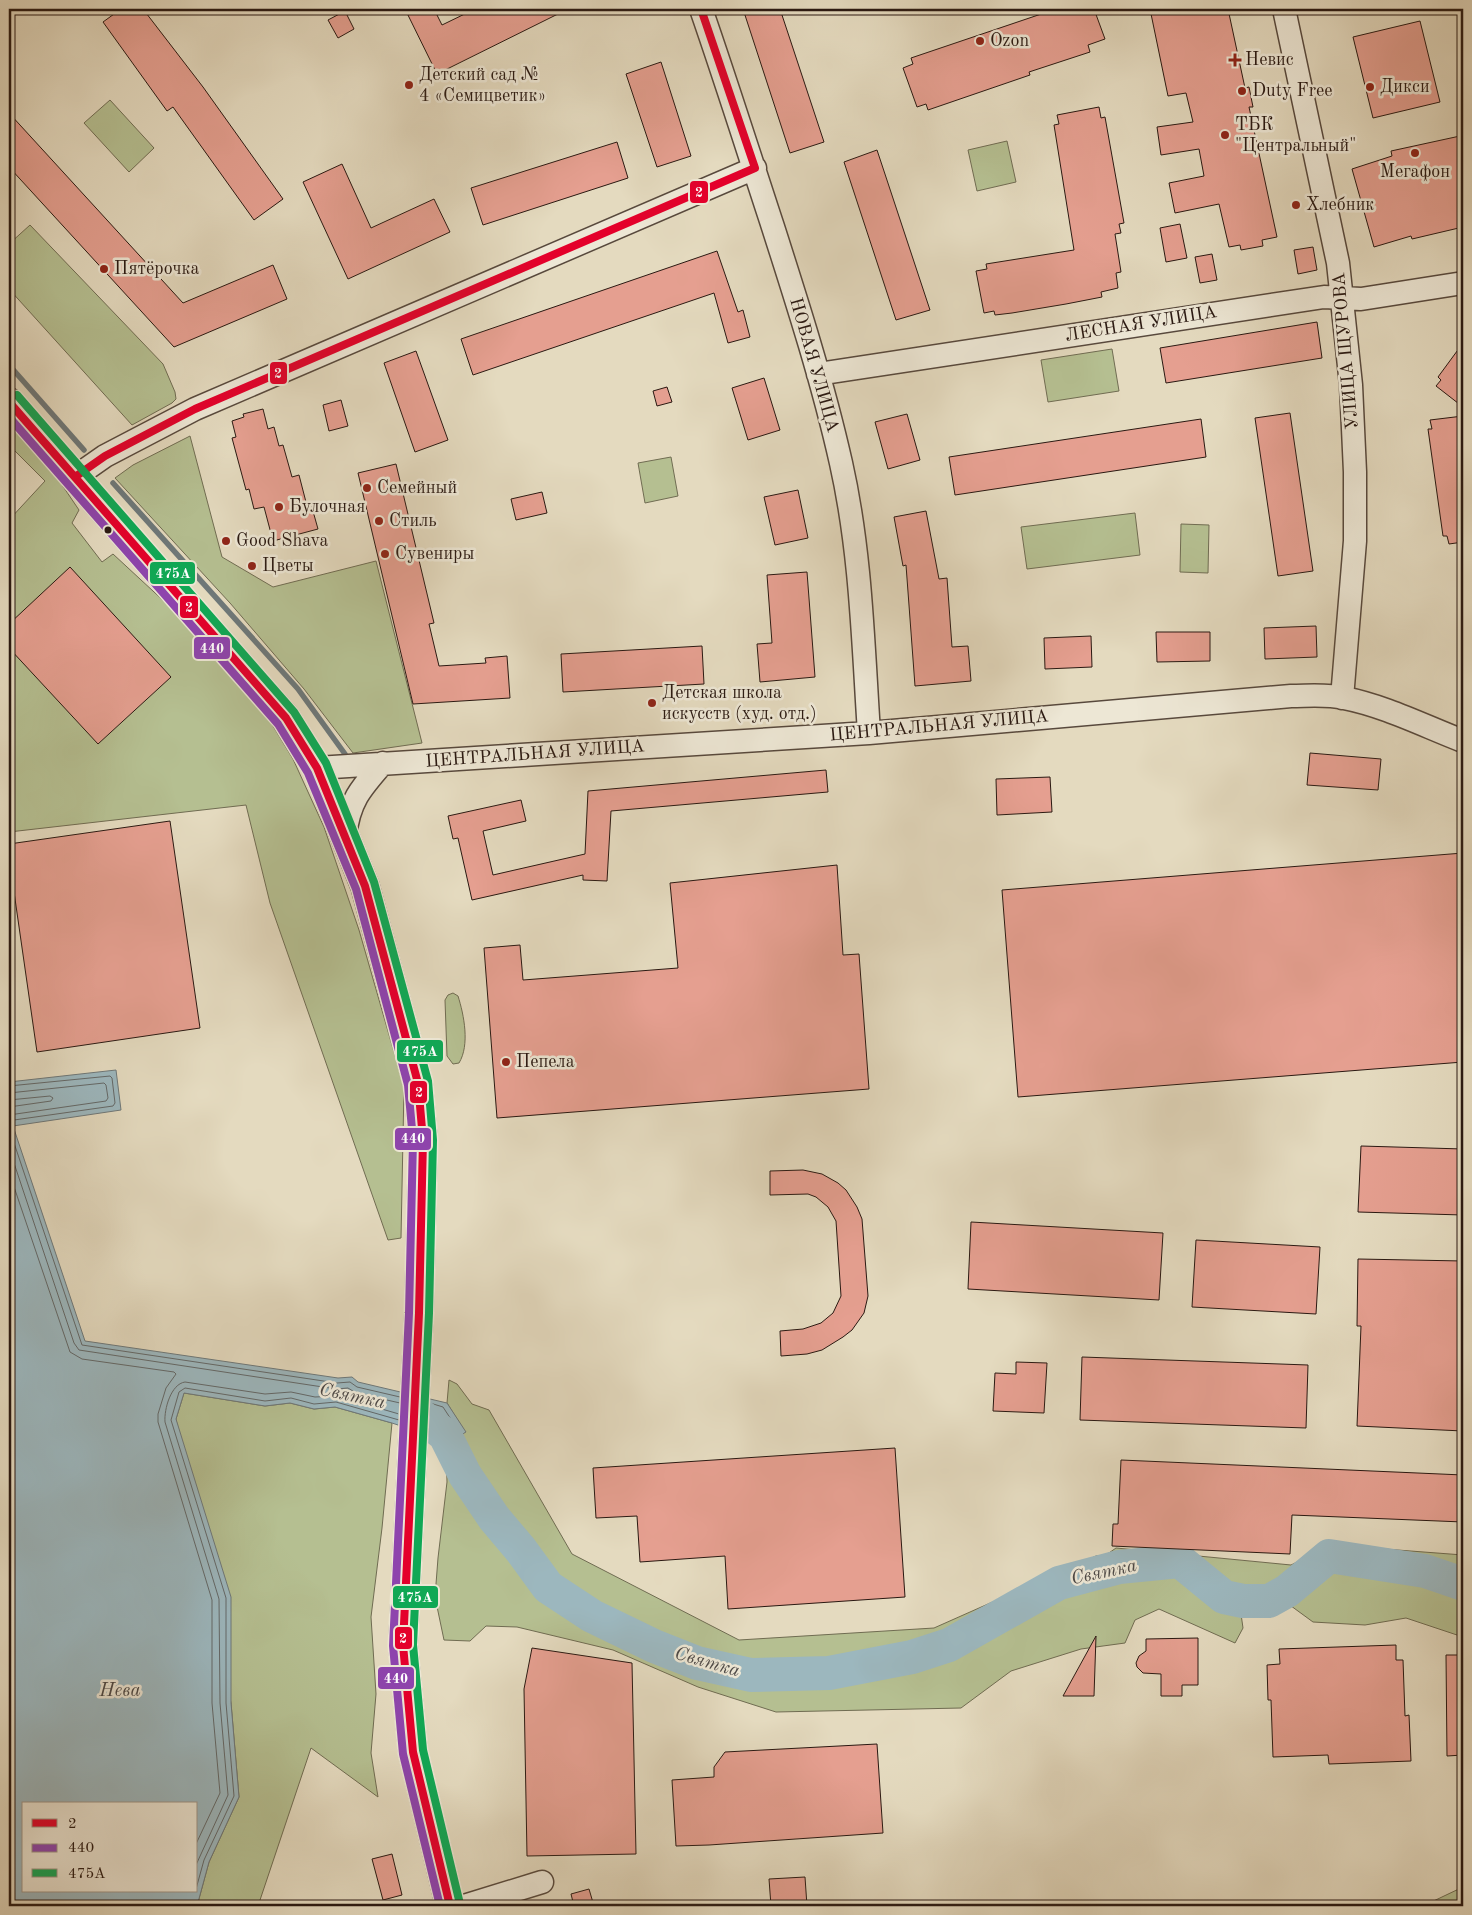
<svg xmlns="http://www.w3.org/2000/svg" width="1472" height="1915" font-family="'Old Standard TT',serif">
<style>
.green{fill:#b5bf91;stroke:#706c52}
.water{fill:#9cb7be;stroke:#6e7879;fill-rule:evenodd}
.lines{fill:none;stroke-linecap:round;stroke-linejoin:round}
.shore{stroke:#636868;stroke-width:1}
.stream{stroke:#6e7879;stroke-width:5.5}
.river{stroke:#9cb7be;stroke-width:34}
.building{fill:#e59f90;stroke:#2a1912}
.minor-casing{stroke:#58493d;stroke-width:25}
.primary-casing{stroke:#2a1912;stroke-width:30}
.minor{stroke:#ede7d5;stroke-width:22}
.primary{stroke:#e4dabf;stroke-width:28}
.bus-1-casing{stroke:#ede7d5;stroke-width:11}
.bus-2-casing{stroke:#ede7d5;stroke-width:11}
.bus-3-casing{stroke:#ede7d5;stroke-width:11}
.bus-1{stroke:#e4002b;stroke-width:8}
.bus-2{stroke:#8e44ad;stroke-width:8}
.bus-3{stroke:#10a855;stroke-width:8}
.poi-dot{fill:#8f2418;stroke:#ede7d5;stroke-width:2}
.bus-dot{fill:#2a1912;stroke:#ede7d5;stroke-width:2}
.labels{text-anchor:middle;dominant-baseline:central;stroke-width:5;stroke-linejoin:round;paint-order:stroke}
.poi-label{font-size:18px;fill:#2a1912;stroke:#ede7d5;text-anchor:start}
.street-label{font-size:18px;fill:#2a1912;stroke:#ede7d5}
.water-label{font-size:19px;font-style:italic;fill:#4c4846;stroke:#ede7d5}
.line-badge{stroke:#ede7d5;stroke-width:2}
.badge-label{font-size:14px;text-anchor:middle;font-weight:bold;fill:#fff}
</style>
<rect width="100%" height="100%" fill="#e4dabf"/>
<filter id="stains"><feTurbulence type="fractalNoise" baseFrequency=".004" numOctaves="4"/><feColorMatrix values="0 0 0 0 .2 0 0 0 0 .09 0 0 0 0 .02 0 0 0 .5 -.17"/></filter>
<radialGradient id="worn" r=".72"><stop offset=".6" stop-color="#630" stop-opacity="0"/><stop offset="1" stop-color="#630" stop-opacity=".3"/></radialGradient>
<path class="green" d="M 110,100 L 154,148 L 129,172 L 84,123 Z
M 1007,141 L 1016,182 L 977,191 L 968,150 Z
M 30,225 L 163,364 L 175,392 L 176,399 L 172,403 L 132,425 L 9,289 L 9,244 Z
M 1112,349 L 1119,391 L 1048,402 L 1041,360 Z
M 9,420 L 54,473 L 79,510 L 72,523 L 102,562 L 113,554 L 167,604 L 211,650 L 267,716 L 293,759 L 324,827 L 359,930 L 404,1087 L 401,1238 L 388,1240 L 270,903 L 246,805 L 9,832 L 9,520 L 45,481 L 9,445 Z
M 190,436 L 222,557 L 273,587 L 376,561 L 422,743 L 353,753 L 304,689 L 230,603 L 115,478 L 133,465 Z
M 671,457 L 678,496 L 645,503 L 638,463 Z
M 1135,513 L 1140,555 L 1027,569 L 1021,527 Z
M 1181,524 L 1209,525 L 1208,573 L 1180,572 Z
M 453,993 L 458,996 C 464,1015 470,1045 459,1063 L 453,1064 L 447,1056 L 445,1000 L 448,995 Z
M 449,1380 L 457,1384 L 472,1404 L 489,1410 L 572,1554 L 739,1640 L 934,1628 L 1096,1556 L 1106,1555 L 1116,1548 L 1291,1565 L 1332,1545 L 1463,1555 L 1463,1637 L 1406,1618 L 1365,1625 L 1313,1622 L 1287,1603 L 1241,1614 L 1243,1628 L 1235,1643 L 1159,1609 L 1135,1620 L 1125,1643 L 1081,1649 L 1011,1671 L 961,1708 L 776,1712 L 698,1687 L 613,1650 L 517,1627 L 486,1626 L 470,1641 L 444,1640 L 435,1597 L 438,1558 L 447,1482 L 446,1444 L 465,1432 L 447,1403 Z
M 184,1393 L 265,1406 L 290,1403 L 314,1409 L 335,1407 L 392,1423 L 382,1528 L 371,1617 L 376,1694 L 371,1753 L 378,1797 L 311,1748 L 258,1906 L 197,1906 L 209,1862 L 239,1797 L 231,1703 L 176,1419 Z
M 1463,1887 L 1463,1906 L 1423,1906 Z"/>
<path class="water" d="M 116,1070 L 121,1110 L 13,1126 L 85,1341 L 338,1378 L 352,1377 L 358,1382 L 447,1403 L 466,1432 L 446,1444 L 428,1435 L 392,1423 L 335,1407 L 314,1409 L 290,1403 L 265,1406 L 184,1393 L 176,1419 L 231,1597 L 231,1703 L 239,1797 L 209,1862 L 197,1906 L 9,1906 L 9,1082 ZM 24,1804 L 196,1804 L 196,1891 L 24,1891 Z"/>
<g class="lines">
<path class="shore" d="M 9,1086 L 110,1076 L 112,1078 L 115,1103 L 113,1106 L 14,1120 L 9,1125
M 9,1093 L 104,1083 L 106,1085 L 108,1098 L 106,1101 L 9,1115
M 9,1100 L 50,1096 L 53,1098 L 51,1101 L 9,1107
M 9,1128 L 82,1345 L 337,1383 L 350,1382 L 357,1387 L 400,1397
M 9,1148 L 74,1343 L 79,1350 L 336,1389 L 348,1388 L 356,1393 L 400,1403
M 9,1172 L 70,1352 L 82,1359 L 174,1372 L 176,1374 L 166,1388 L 158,1414 L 158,1422 L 212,1600 L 212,1703 L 220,1793 L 196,1844
M 429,1423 L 445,1431 L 449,1428 L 439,1412 L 429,1410
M 428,1430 L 446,1438 L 458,1430 L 443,1407 L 430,1403
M 196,1865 L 228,1795 L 220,1703 L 219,1599 L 165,1422 C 164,1409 171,1384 185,1382 L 265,1394 L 291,1392 L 315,1397 L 337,1396 L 399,1414
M 196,1889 L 204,1860 L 234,1796 L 226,1703 L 226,1598 L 171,1420 L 179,1392 L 185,1388 L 265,1401 L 291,1398 L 314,1404 L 336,1402 L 399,1420"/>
<path class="stream" d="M 9,365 L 84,450
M 113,483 L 298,689 L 345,754"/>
<path class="river" d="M 415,1411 L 445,1435 L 465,1475 L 494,1518 L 521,1550 L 548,1587 L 592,1616 L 654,1646 L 697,1663 L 751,1675 L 829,1673 L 912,1657 L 949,1645 L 1059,1583 L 1119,1567 L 1180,1561 L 1224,1597 L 1243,1601 L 1269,1601 L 1287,1591 L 1329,1556 L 1425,1571 L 1463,1584"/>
</g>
<path class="building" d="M 121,9 L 143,9 L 203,87 L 283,199 L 254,220 L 173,107 L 167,111 L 103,22 Z
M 405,9 L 434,9 L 442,25 L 475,9 L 568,9 L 437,74 Z
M 743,9 L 780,9 L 824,142 L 790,153 Z
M 1056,9 L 1094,9 L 1105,39 L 1088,45 L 1090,52 L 1029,72 L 1030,75 L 928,110 L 926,104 L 917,107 L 903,68 L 913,64 L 911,58 Z
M 1150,9 L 1228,9 L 1245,88 L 1249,87 L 1253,107 L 1249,107 L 1277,237 L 1262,240 L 1263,246 L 1241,250 L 1240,245 L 1229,247 L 1219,204 L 1175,213 L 1169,183 L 1204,176 L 1199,149 L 1161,155 L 1157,127 L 1193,122 L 1186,93 L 1168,96 Z
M 345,11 L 354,29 L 338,38 L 328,20 Z
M 1420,21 L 1440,102 L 1373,118 L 1353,37 Z
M 661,62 L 691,156 L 657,167 L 626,74 Z
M 1099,107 L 1101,118 L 1105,117 L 1124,223 L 1119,224 L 1121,233 L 1115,234 L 1121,272 L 1116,273 L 1118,288 L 1101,292 L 1102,297 L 1066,304 L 1012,313 L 995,315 L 994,311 L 984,313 L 976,271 L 987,269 L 986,264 L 1074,250 L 1054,125 L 1059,124 L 1057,115 Z
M 9,113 L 183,303 L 273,265 L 287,299 L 174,347 L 9,167 Z
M 1460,136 L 1463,148 L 1463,227 L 1412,239 L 1411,236 L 1374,247 L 1352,169 L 1392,156 L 1391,151 Z
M 617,142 L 628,178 L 483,225 L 471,188 Z
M 877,150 L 930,310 L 896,320 L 844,162 Z
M 342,164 L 371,228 L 434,199 L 450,232 L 348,279 L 303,182 Z
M 1180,224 L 1187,258 L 1166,262 L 1160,228 Z
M 1313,247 L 1317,270 L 1298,274 L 1294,250 Z
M 717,251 L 738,312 L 743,310 L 750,337 L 728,343 L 714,293 L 473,375 L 461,339 Z
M 1212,254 L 1217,280 L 1200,283 L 1195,257 Z
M 1317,322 L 1322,358 L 1166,383 L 1160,348 Z
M 1463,343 L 1463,407 L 1436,386 L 1441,380 L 1438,377 Z
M 416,351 L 448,440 L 415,452 L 384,363 Z
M 764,378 L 780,430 L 748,440 L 732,388 Z
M 667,387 L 672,402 L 657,406 L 653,391 Z
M 341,400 L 348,426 L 329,431 L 323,405 Z
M 263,409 L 268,429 L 274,427 L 279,446 L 283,445 L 292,477 L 299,475 L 307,506 L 311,504 L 318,529 L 273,541 L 264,507 L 254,509 L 249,489 L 246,490 L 232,438 L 236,437 L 232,421 L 244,417 L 243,414 Z
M 1290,413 L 1313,571 L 1278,576 L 1255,418 Z
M 907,414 L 920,460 L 888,469 L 875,422 Z
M 1463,416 L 1463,542 L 1449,544 L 1447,536 L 1443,536 L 1428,429 L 1432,429 L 1430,420 Z
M 1201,419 L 1206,457 L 955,495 L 949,457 Z
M 396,464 L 434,623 L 429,624 L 439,666 L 486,663 L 485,658 L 507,656 L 510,698 L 413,704 L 358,473 Z
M 798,490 L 808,538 L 775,545 L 764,497 Z
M 542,492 L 547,513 L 516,520 L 511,499 Z
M 926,511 L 939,579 L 947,578 L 952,647 L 968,646 L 971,681 L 915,686 L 906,565 L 903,566 L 894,517 Z
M 70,567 L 171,677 L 98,744 L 9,648 L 9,624 Z
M 807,572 L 815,677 L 760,682 L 757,644 L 772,643 L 767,575 Z
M 1316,626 L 1317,657 L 1265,659 L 1264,628 Z
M 1156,632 L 1210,632 L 1210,661 L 1157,662 Z
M 1091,636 L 1092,667 L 1045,669 L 1044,638 Z
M 702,646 L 704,684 L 563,692 L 561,654 Z
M 1310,753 L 1381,759 L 1378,790 L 1307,785 Z
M 826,770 L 828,792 L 611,811 L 607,881 L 583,880 L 583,875 L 472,900 L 458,838 L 453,839 L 448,816 L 521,800 L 526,821 L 483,831 L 493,875 L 585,854 L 588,791 Z
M 1050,777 L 1052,812 L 997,815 L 996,779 Z
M 170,821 L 200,1028 L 37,1052 L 9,857 L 9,844 Z
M 1463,853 L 1463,1062 L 1018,1097 L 1002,890 Z
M 837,865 L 843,955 L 859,954 L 869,1089 L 497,1118 L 484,948 L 520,945 L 523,980 L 678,968 L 670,883 Z
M 1361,1146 L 1463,1149 L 1463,1215 L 1358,1212 Z
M 803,1170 L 822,1174 L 838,1183 L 846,1190 L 857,1207 L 862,1219 L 868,1296 L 864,1313 L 852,1330 L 843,1337 L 822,1350 L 807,1354 L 781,1356 L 780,1331 L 803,1329 L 821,1323 L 833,1313 L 841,1296 L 836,1221 L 828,1207 L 816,1197 L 808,1194 L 770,1195 L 770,1171 Z
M 971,1222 L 1163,1233 L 1159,1300 L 968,1289 Z
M 1196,1240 L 1320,1247 L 1316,1314 L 1192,1307 Z
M 1358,1259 L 1463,1261 L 1463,1431 L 1357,1426 L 1361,1326 L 1357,1326 Z
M 1082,1357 L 1308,1365 L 1306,1428 L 1080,1420 Z
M 1016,1362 L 1047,1363 L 1044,1413 L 993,1411 L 995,1373 L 1016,1374 Z
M 895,1448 L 905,1597 L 728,1609 L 725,1556 L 640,1562 L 637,1516 L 596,1518 L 593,1468 Z
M 1121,1460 L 1463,1475 L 1463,1522 L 1292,1515 L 1290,1554 L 1112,1546 L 1113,1524 L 1118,1524 Z
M 1096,1636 L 1094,1696 L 1063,1696 Z
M 1198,1638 L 1198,1685 L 1182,1685 L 1182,1696 L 1161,1696 L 1161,1674 L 1143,1673 L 1137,1667 L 1136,1663 L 1139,1656 L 1146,1651 L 1146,1639 Z
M 1396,1645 L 1396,1660 L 1403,1660 L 1405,1716 L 1409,1715 L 1411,1761 L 1329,1764 L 1328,1755 L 1273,1757 L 1271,1700 L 1268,1700 L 1267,1665 L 1280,1664 L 1279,1649 Z
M 532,1648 L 632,1663 L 636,1854 L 527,1856 L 524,1689 Z
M 1446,1655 L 1463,1655 L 1463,1755 L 1447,1756 Z
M 877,1744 L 883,1833 L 709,1845 L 676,1846 L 672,1780 L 714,1777 L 714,1767 L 725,1752 Z
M 392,1854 L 402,1895 L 383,1900 L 372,1859 Z
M 805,1877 L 807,1906 L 771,1906 L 769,1879 Z
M 589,1889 L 594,1906 L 574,1906 L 571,1894 Z"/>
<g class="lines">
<defs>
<path id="minor" d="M 701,9 C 726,81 749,154 773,227 C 798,305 823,383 841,463 C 861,552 863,642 869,733
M 1284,9 L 1338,263 L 1351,385 L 1355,472 L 1355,541 L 1342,698
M 818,374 L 1324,297 L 1361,299 L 1463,283
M 75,477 L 105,456 L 195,409 L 755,168
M 317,768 L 869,733 L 1291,696 C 1308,696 1327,694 1344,698 C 1385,706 1424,726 1463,741
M 345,836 C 349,801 361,788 383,763
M 464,1906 L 542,1882"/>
<path id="primary" d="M 9,402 L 286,718 L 317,768 L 365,886 L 418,1083 L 423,1140 L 419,1313 L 403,1645 L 413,1752 L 450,1906"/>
</defs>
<use href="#minor" class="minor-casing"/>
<use href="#primary" class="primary-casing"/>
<use href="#minor" class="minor"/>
<use href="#primary" class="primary"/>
<defs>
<path id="bus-1" d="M 9,402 L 286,718 L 317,768 L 365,886 L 418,1083 L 423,1140 L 419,1313 L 403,1645 L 413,1752 L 450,1906
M 75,477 L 105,456 L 195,409 L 755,168 L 701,9"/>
<path id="bus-2" d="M 9,417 L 278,724 L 308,773 L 356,889 L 408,1085 L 413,1140 L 409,1313 L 393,1646 L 403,1754 L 440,1906"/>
<path id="bus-3" d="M 17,395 L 294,712 L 326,763 L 374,882 L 428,1081 L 433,1140 L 429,1313 L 413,1645 L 423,1750 L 460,1904"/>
</defs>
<use href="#bus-1" class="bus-1-casing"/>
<use href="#bus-2" class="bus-2-casing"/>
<use href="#bus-3" class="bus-3-casing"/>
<use href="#bus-1" class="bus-1"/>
<use href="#bus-2" class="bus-2"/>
<use href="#bus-3" class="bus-3"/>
</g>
<g class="poi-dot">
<circle cx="980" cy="41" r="5"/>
<path d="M1232.5 52.5h5v5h5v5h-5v5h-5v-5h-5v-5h5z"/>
<circle cx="409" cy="85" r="5"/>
<circle cx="1370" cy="87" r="5"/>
<circle cx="1242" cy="91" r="5"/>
<circle cx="1225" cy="135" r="5"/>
<circle cx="1415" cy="153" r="5"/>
<circle cx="1296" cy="205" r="5"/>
<circle cx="104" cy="269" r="5"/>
<circle cx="367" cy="488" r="5"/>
<circle cx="279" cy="507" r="5"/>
<circle cx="379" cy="521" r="5"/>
<circle cx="226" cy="541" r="5"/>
<circle cx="385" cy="554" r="5"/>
<circle cx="252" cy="566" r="5"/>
<circle cx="652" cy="703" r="5"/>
<circle cx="506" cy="1062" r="5"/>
</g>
<circle class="bus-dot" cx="108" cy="530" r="4.5"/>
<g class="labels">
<g class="poi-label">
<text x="990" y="41">Ozon</text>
<text x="1245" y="60">Невис</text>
<text x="419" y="75">Детский сад №<tspan x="419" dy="21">4 «Семицветик»</tspan></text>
<text x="1380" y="87">Дикси</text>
<text x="1252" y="91">Duty Free</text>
<text x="1235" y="125">ТБК<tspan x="1235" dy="21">"Центральный"</tspan></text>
<text x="1415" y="172" text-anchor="middle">Мегафон</text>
<text x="1306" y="205">Хлебник</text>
<text x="114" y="269">Пятёрочка</text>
<text x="377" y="488">Семейный</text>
<text x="289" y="507">Булочная</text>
<text x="389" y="521">Стиль</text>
<text x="236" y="541">Good Shava</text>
<text x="395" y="554">Сувениры</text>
<text x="262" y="566">Цветы</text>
<text x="662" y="693">Детская школа<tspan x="662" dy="21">искусств (худ. отд.)</tspan></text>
<text x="516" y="1062">Пепела</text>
</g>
<g class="street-label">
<text transform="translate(1141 324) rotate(-9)">ЛЕСНАЯ УЛИЦА</text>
<text transform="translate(1346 351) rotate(-95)">УЛИЦА ЩУРОВА</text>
<text transform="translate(814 365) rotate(74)">НОВАЯ УЛИЦА</text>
<text transform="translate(939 726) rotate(-5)">ЦЕНТРАЛЬНАЯ УЛИЦА</text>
<text transform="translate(535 754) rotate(-4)">ЦЕНТРАЛЬНАЯ УЛИЦА</text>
</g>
<g class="water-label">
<text transform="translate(352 1397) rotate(12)">Святка</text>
<text transform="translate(1104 1573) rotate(-12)">Святка</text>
<text transform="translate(707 1663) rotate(16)">Святка</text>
<text x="120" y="1691">Нева</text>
</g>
</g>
<g class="line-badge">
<rect x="689" y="180" width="20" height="24" rx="5" fill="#e4002b"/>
<rect x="269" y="361" width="19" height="24" rx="5" fill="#e4002b"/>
<rect x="149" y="561" width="47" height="24" rx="5" fill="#10a855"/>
<rect x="179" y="595" width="20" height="24" rx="5" fill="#e4002b"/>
<rect x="193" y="636" width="38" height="24" rx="5" fill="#8e44ad"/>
<rect x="396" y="1039" width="48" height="24" rx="5" fill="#10a855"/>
<rect x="409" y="1080" width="19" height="24" rx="5" fill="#e4002b"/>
<rect x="394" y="1127" width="38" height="24" rx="5" fill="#8e44ad"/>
<rect x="392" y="1585" width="47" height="24" rx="5" fill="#10a855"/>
<rect x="394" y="1626" width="19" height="24" rx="5" fill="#e4002b"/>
<rect x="377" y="1666" width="38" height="24" rx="5" fill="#8e44ad"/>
</g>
<g class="badge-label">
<text x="699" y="197">2</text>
<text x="278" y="378">2</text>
<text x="173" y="578">475А</text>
<text x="189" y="612">2</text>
<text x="212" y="653">440</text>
<text x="420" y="1056">475А</text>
<text x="419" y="1097">2</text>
<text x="413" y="1143">440</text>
<text x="415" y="1602">475А</text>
<text x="403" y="1643">2</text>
<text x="396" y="1683">440</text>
</g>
<rect width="1472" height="1915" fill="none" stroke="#e4dabf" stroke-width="30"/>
<rect x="10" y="10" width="1452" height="1895" fill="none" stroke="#2a1912" stroke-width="2.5"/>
<rect x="15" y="15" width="1442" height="1885" fill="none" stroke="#2a1912"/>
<rect x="22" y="1802" width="175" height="90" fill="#ede7d5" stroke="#9f9587"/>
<rect x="32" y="1819" width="25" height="8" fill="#e4002b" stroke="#9f9587"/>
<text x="68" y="1828" font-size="15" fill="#2a1912">2</text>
<rect x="32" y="1844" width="25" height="8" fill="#8e44ad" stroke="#9f9587"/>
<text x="68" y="1852" font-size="15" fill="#2a1912">440</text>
<rect x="32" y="1869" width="25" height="8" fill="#10a855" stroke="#9f9587"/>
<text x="68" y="1878" font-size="15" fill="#2a1912">475А</text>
<rect width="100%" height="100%" filter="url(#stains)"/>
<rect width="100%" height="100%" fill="url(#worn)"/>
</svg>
